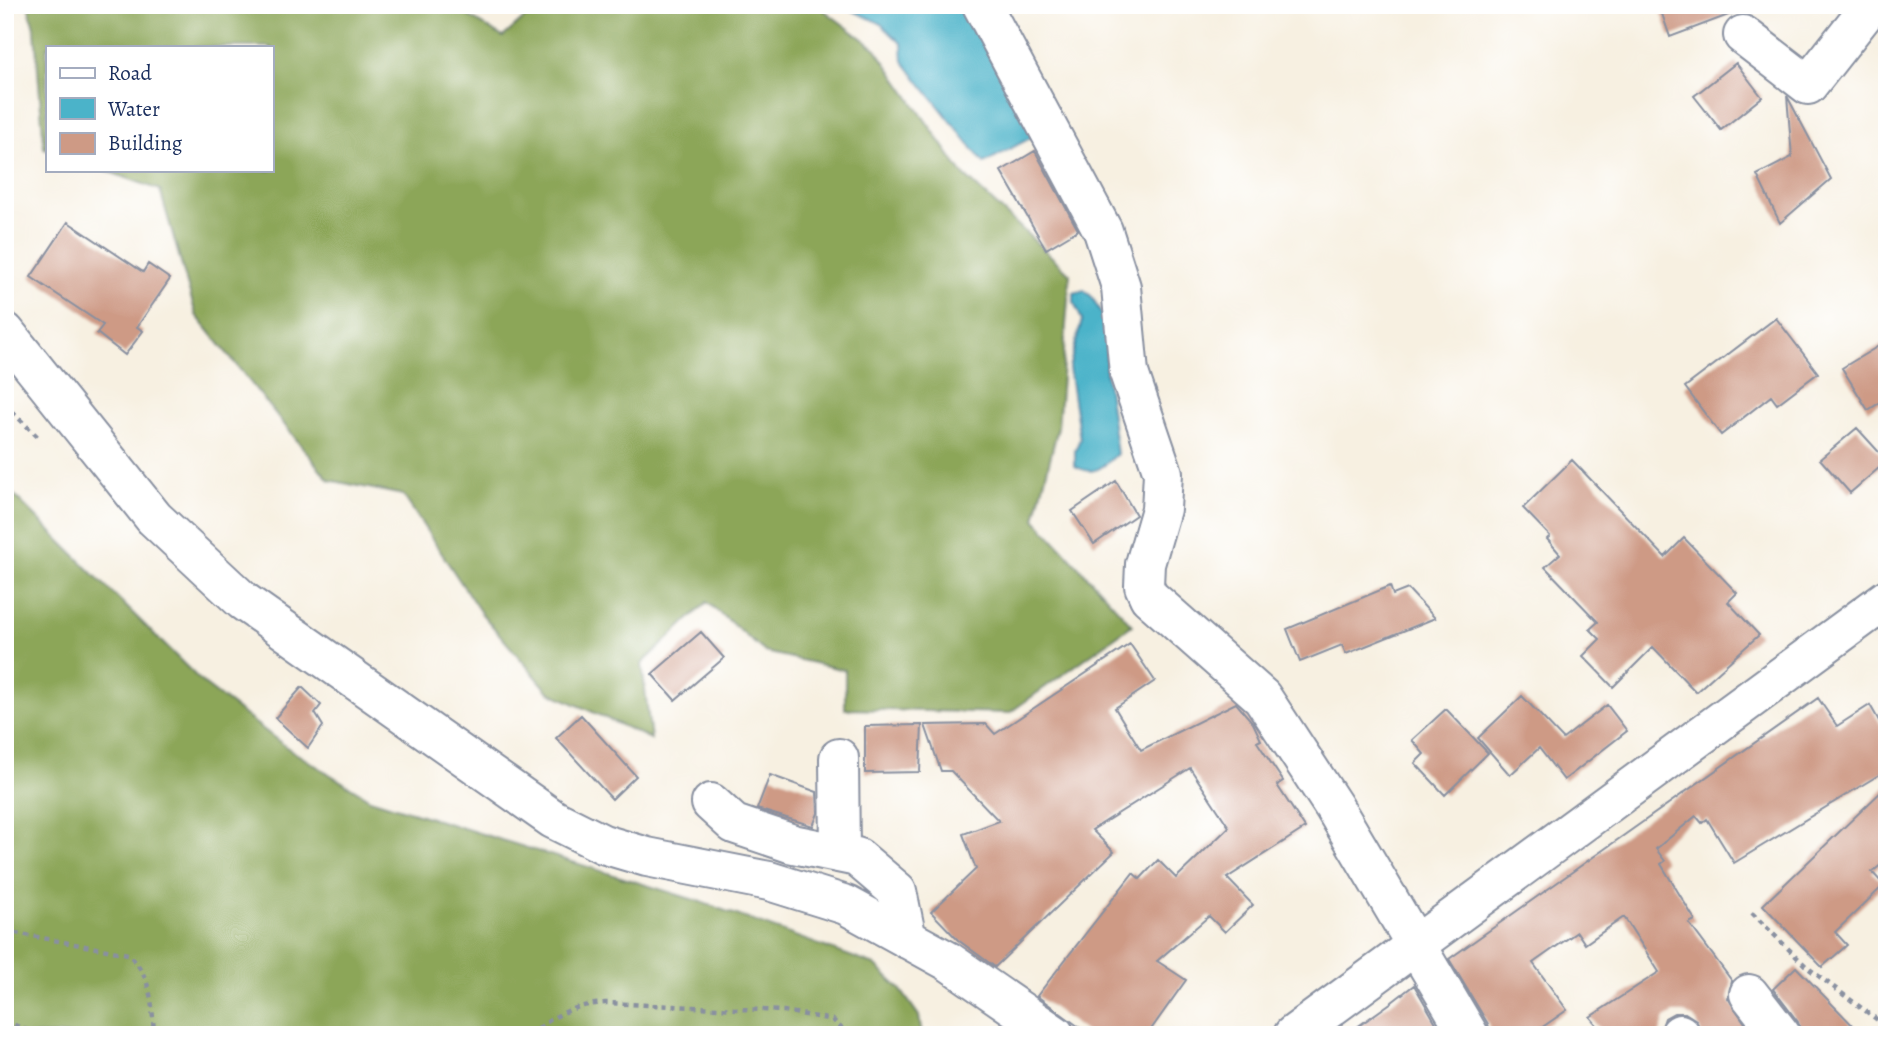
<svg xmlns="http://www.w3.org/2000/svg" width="1892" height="1040" font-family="Alegreya,serif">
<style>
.forest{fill:#8ca658;stroke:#546a5b;stroke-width:2}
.water{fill:#4bb3c9;stroke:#337194;stroke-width:2}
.building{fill:#ce9a85}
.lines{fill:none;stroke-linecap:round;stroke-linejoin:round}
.street-casing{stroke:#8990a0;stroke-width:42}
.secondary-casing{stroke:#8990a0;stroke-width:42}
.path{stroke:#8990a0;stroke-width:4.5;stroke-dasharray:5 5;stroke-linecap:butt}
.street{stroke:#fff;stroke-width:38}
.secondary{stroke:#fff;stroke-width:38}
</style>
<rect width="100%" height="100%" fill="#fff"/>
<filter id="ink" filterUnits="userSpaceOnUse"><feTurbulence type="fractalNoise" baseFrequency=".0143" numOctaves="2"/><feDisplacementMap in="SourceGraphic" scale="14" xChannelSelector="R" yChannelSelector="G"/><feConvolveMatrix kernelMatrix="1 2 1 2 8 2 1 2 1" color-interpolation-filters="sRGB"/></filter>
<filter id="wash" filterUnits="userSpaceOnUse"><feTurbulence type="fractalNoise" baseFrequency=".00686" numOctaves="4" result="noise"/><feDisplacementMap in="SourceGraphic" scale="28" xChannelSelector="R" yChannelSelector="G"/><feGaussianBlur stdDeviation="1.57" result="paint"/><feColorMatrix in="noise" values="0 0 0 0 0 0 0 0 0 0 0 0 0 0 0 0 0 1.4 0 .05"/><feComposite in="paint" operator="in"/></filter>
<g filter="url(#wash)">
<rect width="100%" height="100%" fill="#f7f0e1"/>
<path class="forest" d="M 28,5 L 451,5 L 503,37 L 539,5 L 817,5 L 876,49 L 962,173 L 1070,274 L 1058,427 L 1035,519 L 1132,625 L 1009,713 L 845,709 L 845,670 L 765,652 L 707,602 L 642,664 L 651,739 L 549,692 L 481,613 L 403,495 L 329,480 L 196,315 L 160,190 L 104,170 L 271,170 L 271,47 L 47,47 L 47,149 L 44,148 L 35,31 Z
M 5,486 L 204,684 L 289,749 L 370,799 L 701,902 L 875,965 L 900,989 L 919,1016 L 922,1035 L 5,1035 Z"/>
<path class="water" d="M 840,5 L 963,5 L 1034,136 L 984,163 L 903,61 L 902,44 L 880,23 Z
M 1084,290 L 1092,297 L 1107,324 L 1106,372 L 1117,454 C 1103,467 1094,477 1075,466 L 1075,451 L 1080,439 L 1069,368 L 1082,320 L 1074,302 L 1074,293 Z"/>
<g id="blocks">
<path class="building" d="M 1659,5 L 1747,5 L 1747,8 L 1670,37 Z
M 1736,63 L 1762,97 L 1721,130 L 1694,96 Z
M 1787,96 L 1831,179 L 1780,223 L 1757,175 L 1792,157 Z
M 1035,151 L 1078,230 L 1046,249 L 1001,171 Z
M 68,222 L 143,272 L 148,264 L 170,279 L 137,327 L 143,331 L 125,355 L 97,333 L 103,325 L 31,277 Z
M 1776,318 L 1818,373 L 1777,404 L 1771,396 L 1721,435 L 1685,387 Z
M 1887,341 L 1887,398 L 1868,410 L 1842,368 Z
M 1857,428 L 1887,461 L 1850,493 L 1820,459 Z
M 1572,460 L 1665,557 L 1684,538 L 1737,593 L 1728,602 L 1759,635 L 1696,692 L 1653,647 L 1613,687 L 1583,656 L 1600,639 L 1590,629 L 1598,622 L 1545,567 L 1560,554 L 1547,539 L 1550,536 L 1523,508 Z
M 1116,481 L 1136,515 L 1094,544 L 1072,511 Z
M 1390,586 L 1393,595 L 1408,589 L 1435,618 L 1346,654 L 1342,645 L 1300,662 L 1287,629 Z
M 701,632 L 724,658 L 675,700 L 652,674 Z
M 1130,644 L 1155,681 L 1115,708 L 1141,750 L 1236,703 L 1253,723 L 1261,740 L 1257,742 L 1283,781 L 1277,785 L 1305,828 L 1227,878 L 1253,905 L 1225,932 L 1209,916 L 1157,961 L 1186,980 L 1147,1035 L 1090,1035 L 1037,996 L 1133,873 L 1140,879 L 1158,860 L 1176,878 L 1229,827 L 1190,768 L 1092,830 L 1114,852 L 995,967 L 958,940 L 931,912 L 976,869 L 963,834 L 999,821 L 951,771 L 941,771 L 925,725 L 986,724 L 995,734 Z
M 302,687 L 321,705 L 315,713 L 323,726 L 308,748 L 275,718 Z
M 1522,696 L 1563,739 L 1607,705 L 1627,731 L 1564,780 L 1539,748 L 1510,775 L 1478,738 Z
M 1818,698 L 1837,726 L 1870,705 L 1887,735 L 1887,770 L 1734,863 L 1707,819 L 1702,823 L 1696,816 L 1656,849 L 1665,861 L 1661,864 L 1695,920 L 1689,923 L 1732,981 L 1728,998 L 1753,1035 L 1702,1035 L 1696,1020 L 1685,1013 L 1674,1013 L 1665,1018 L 1659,1035 L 1605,1035 L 1590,1017 L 1659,972 L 1624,917 L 1585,944 L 1577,932 L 1533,963 L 1567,1010 L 1531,1035 L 1491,1035 L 1488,1024 L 1449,959 Z
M 1446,709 L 1488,753 L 1445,795 L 1415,763 L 1424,754 L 1412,740 Z
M 581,715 L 636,776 L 612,799 L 556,738 Z
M 922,725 L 920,772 L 865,773 L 865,726 Z
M 770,775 L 817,792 L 818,813 L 813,826 L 757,809 Z
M 1887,786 L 1887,860 L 1872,872 L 1884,885 L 1835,932 L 1847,945 L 1822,967 L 1763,905 Z
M 1796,967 L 1862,1035 L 1802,1035 L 1798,1022 L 1773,989 Z
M 1414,985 L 1443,1035 L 1346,1035 L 1392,1002 Z"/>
</g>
</g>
<g filter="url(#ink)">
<use href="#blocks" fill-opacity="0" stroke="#8990a0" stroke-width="2"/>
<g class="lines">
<defs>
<path id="street" d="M 982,5 L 1103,231 L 1121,287 L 1129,373 L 1163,473 L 1161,509 L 1145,564 L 1144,586 L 1149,597 L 1262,697 L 1334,807 L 1469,1035
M 1743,35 L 1808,85 L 1871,5
M 5,332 L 154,518 L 243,601 L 553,819 L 603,844 L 647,857 L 769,881 L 846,905 L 948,961 L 1055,1035
M 839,758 L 840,853
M 711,803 L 734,824 L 793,844 L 857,857 L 897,891 L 907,939
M 1749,994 L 1781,1035
M 1680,1034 L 1681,1035"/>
<path id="secondary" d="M 1293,1035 L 1887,599"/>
</defs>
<use href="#street" class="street-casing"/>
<use href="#secondary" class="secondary-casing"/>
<path class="path" d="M 5,405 L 39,438
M 1752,913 L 1808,968 L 1887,1027
M 5,931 L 128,954 C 152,976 152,1004 154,1035
M 5,1021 L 39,1035
M 531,1035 C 554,1014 575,1005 605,1003 L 784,1011 L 833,1020 L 848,1035"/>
<use href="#street" class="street"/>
<use href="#secondary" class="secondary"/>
</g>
</g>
<rect width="1892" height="1040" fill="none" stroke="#fff" stroke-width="28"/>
<rect x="46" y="46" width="228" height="126" fill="#ffffff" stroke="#a4acbf" stroke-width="2"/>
<rect x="60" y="68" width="35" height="10" fill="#ffffff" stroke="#a4acbf" stroke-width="2"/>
<text x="108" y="80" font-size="21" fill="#1b2f5e">Road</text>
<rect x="60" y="98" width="35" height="21" fill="#4bb3c9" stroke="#a4acbf" stroke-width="2"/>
<text x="108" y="116" font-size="21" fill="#1b2f5e">Water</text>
<rect x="60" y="133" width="35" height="21" fill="#ce9a85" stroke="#a4acbf" stroke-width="2"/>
<text x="108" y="150" font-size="21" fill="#1b2f5e">Building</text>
</svg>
